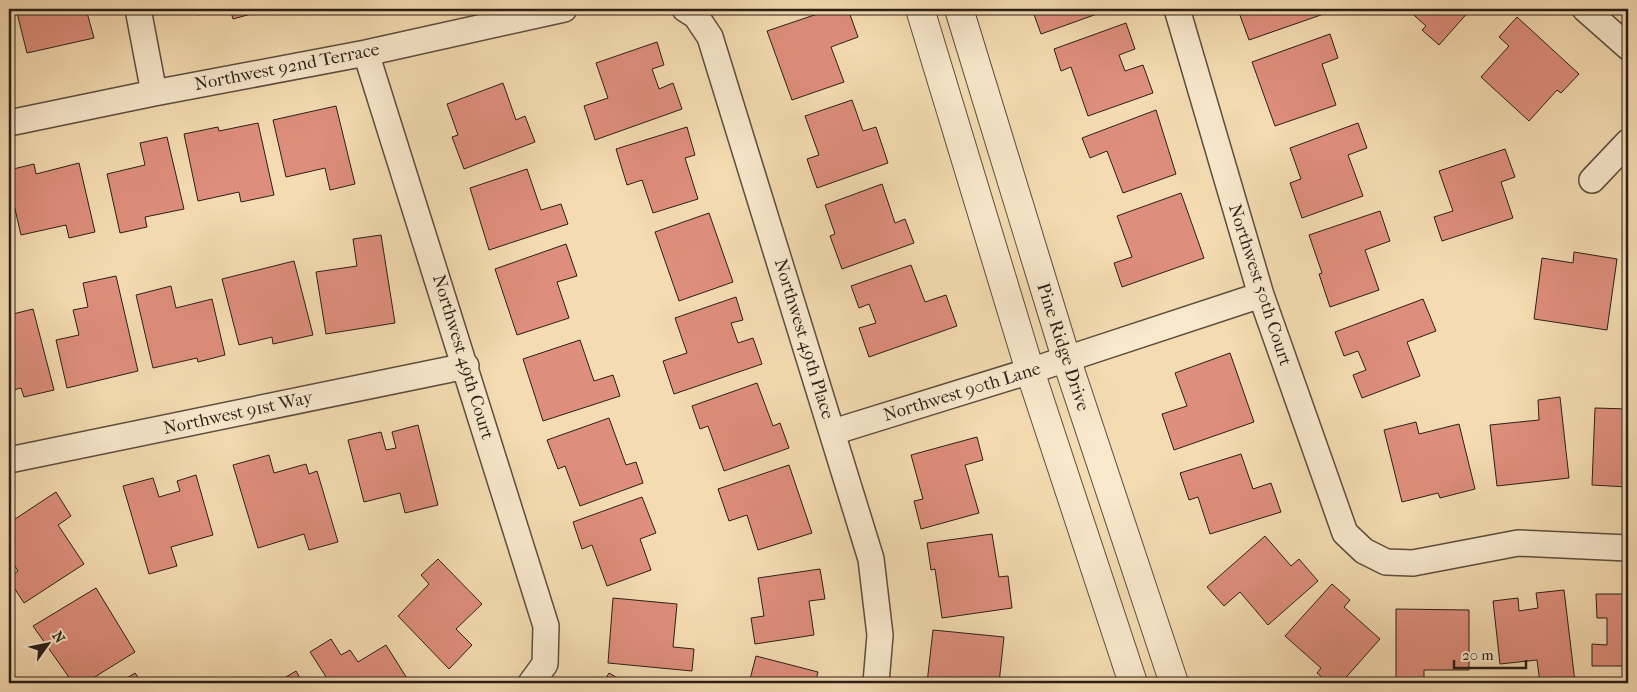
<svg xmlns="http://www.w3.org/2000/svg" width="1637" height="692" font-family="'IM FELL French Canon',serif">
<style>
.building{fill:#de8e7c;stroke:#2a1f18}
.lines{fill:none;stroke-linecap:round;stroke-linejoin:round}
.minor-casing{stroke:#5c4e3e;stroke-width:28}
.tertiary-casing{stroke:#5c4e3e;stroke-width:30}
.minor{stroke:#f8e8cc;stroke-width:25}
.tertiary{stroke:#f8e8cc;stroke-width:28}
.labels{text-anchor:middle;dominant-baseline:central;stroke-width:4;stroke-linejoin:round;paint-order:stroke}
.street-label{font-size:18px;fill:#2a1f18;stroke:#f8e8cc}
</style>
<rect width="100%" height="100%" fill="#f4dbb1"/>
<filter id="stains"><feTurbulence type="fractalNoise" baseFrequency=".004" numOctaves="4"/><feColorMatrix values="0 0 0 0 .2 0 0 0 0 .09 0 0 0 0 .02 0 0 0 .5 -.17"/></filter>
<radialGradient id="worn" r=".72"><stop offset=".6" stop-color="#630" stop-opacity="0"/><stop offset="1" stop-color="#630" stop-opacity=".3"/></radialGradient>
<path class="building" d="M 16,9 L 86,9 L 94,38 L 27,53 Z
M 196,9 L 221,9 L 198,15 Z
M 230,9 L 269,9 L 233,19 Z
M 832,9 L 848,9 L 858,37 L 831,47 L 844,82 L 792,100 L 767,31 Z
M 1032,9 L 1111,9 L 1041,34 Z
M 1243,9 L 1338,9 L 1249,40 L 1238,10 Z
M 1407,9 L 1471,9 L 1439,45 L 1422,30 L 1426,26 Z
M 1517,17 L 1579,74 L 1561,93 L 1557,90 L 1529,121 L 1481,77 L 1509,46 L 1499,37 Z
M 1126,23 L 1135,49 L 1119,55 L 1125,71 L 1143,65 L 1153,93 L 1088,116 L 1071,67 L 1061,71 L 1054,49 Z
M 1330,34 L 1338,58 L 1322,64 L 1336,105 L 1275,126 L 1252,62 Z
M 657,42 L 664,65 L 652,69 L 659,89 L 673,83 L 682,109 L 595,140 L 584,106 L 608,98 L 596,63 Z
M 503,83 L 516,120 L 525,116 L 535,142 L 464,169 L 452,137 L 458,135 L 447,104 Z
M 852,100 L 863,131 L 876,127 L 888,163 L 817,188 L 807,159 L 819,155 L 805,116 Z
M 336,106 L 355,184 L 330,190 L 325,168 L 286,177 L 273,120 Z
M 1156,110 L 1176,174 L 1123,193 L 1107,151 L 1090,158 L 1082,138 Z
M 258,123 L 274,195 L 241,202 L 239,192 L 198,201 L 184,134 L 218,127 L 219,131 Z
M 1358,123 L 1367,148 L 1348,155 L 1363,196 L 1302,218 L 1290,183 L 1301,179 L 1290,148 Z
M 687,127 L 695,155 L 685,158 L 698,199 L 653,213 L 642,180 L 627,185 L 616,149 Z
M 167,137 L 184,209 L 145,217 L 147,227 L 120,233 L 107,174 L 145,165 L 140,143 Z
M 1505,149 L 1515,177 L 1501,182 L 1513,218 L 1442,241 L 1434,217 L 1453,211 L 1439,171 Z
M 79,163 L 95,232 L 69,238 L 66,225 L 21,235 L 9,183 L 9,170 L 34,164 L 36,174 Z
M 527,169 L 541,210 L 561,204 L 568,224 L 489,250 L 470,188 Z
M 882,184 L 895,223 L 905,219 L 914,243 L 842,269 L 830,236 L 835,234 L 825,205 Z
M 1181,193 L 1204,258 L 1122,287 L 1114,263 L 1132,257 L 1117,216 Z
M 1380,211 L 1390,241 L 1365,250 L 1379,290 L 1330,307 L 1319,274 L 1322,273 L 1309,235 Z
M 709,213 L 733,282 L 679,301 L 655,232 Z
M 381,235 L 395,323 L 326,334 L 316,272 L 357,266 L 353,239 Z
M 566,244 L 577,276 L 557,282 L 569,318 L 517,335 L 495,269 Z
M 1574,252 L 1617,259 L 1607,330 L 1534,319 L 1542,258 L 1573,263 Z
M 294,261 L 313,335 L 273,344 L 272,337 L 239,345 L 222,279 Z
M 911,265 L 925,302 L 946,295 L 957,326 L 869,357 L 859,328 L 876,323 L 869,304 L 859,308 L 851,286 Z
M 116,276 L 138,371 L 67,388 L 56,340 L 79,335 L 73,310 L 88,307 L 83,283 Z
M 171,286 L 176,308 L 212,299 L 225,355 L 198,362 L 197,358 L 153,368 L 136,295 Z
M 736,297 L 743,320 L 731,323 L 738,343 L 753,338 L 762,364 L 674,394 L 663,361 L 687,353 L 675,318 Z
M 1423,299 L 1436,331 L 1407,342 L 1420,376 L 1362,398 L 1353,375 L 1366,370 L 1358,351 L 1344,356 L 1335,332 Z
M 33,309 L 54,390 L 24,397 L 21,388 L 9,391 L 9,315 Z
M 580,340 L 594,381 L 613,375 L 620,396 L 543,421 L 523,359 Z
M 1230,353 L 1254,422 L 1174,450 L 1162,414 L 1187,406 L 1175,373 Z
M 757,383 L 773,426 L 780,423 L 789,448 L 724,471 L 708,426 L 700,429 L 692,406 Z
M 1560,397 L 1569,478 L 1497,486 L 1490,425 L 1539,420 L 1538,400 Z
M 1595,408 L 1628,409 L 1627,487 L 1592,485 Z
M 609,418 L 626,465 L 636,462 L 643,483 L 580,506 L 565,466 L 558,469 L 547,440 Z
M 1416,422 L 1419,434 L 1459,424 L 1475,489 L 1440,498 L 1438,493 L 1402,502 L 1384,430 Z
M 418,425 L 438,505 L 405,513 L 400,493 L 364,502 L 348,440 L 381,432 L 386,450 L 396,448 L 392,432 Z
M 977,437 L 983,460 L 965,465 L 979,513 L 921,529 L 914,501 L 923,499 L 911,455 Z
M 1241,454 L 1253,489 L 1271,483 L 1281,512 L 1210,534 L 1198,497 L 1189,500 L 1180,473 Z
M 269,455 L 274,473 L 306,464 L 309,474 L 317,471 L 338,542 L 309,550 L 304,534 L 258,548 L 233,465 Z
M 789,465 L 812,533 L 758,550 L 747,515 L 729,521 L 718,489 Z
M 196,475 L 213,535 L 171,547 L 177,566 L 149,574 L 123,486 L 153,478 L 159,497 L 180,491 L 177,481 Z
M 56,492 L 71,516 L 58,525 L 84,564 L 24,603 L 9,580 L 9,578 L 18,571 L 9,557 L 9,523 Z
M 642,497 L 656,533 L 640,539 L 651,570 L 607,586 L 592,545 L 582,549 L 573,522 Z
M 992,534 L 999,577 L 1008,576 L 1012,608 L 942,618 L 935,569 L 931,570 L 927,543 Z
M 1265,536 L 1291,566 L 1299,559 L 1318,581 L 1268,625 L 1240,592 L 1224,606 L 1207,587 Z
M 438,559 L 482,604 L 456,629 L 472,645 L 449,669 L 398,616 L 429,584 L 421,575 Z
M 820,569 L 825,599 L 809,601 L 814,635 L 755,644 L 751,618 L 764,616 L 758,578 Z
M 1332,584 L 1350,600 L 1344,607 L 1380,639 L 1341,683 L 1329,683 L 1317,673 L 1321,668 L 1285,636 Z
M 96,588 L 135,652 L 85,683 L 73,683 L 33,626 Z
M 1564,590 L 1575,682 L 1540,683 L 1537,660 L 1500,664 L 1493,601 L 1518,598 L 1519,611 L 1538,608 L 1536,593 Z
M 1596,594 L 1628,594 L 1628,666 L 1592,666 L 1592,644 L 1607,645 L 1607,618 L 1597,618 Z
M 613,598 L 677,604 L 673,647 L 694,649 L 692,671 L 608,663 Z
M 1396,609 L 1469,610 L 1469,670 L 1424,670 L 1424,683 L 1396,683 Z
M 933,630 L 1004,637 L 999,683 L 927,683 Z
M 331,639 L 341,655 L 350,650 L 358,662 L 386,645 L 410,683 L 330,683 L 310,652 Z
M 756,656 L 818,672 L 815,683 L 749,683 Z
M 296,671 L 303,683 L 276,683 Z
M 135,673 L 142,683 L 119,683 Z
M 609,673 L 626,683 L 603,683 Z"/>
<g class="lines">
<defs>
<path id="minor" d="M 138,9 L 154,93
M 685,9 L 696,16 L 710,37 L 871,559 L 880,635 L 876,683
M 1177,9 L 1261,295 L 1345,533 L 1364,551 L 1386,562 L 1413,563 L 1518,543 L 1628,548
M 1585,9 L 1628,47
M 366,53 L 546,626 L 545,664 L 531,683
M 9,123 L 154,93 L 366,53 L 564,9
M 1592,180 L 1628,142
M 833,432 L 1030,371 L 1261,295
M 9,460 L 466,366"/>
<path id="tertiary" d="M 920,9 L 1030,371 L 1133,683
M 959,9 L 1066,358 L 1174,683"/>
</defs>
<use href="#minor" class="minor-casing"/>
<use href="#tertiary" class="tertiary-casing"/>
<use href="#minor" class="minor"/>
<use href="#tertiary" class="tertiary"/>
</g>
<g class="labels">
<g class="street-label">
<text transform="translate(287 67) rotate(-11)">Northwest 92nd Terrace</text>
<text transform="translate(1260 285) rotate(72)">Northwest 50th Court</text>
<text transform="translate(804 339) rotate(73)">Northwest 49th Place</text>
<text transform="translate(1063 347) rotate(72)">Pine Ridge Drive</text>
<text transform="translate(463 357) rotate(73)">Northwest 49th Court</text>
<text transform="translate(962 392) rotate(-17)">Northwest 90th Lane</text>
<text transform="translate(238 413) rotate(-12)">Northwest 91st Way</text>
</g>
</g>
<rect width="1637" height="692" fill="none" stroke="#f4dbb1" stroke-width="30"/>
<rect x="10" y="10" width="1617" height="672" fill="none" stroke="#2a1f18" stroke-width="2.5"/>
<rect x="15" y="15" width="1607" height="662" fill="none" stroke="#2a1f18"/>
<g transform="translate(48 644) rotate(57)" stroke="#f8e8cc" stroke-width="4" paint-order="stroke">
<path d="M0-4L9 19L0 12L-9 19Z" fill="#2a1f18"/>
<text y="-8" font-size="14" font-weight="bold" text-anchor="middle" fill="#2a1f18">N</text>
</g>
<path d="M1454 660v8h72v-8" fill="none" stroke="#2a1f18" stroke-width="2.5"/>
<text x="1462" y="660" font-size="15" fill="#2a1f18" stroke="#f8e8cc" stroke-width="4" paint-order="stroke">20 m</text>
<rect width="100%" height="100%" filter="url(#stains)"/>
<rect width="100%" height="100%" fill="url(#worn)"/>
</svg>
